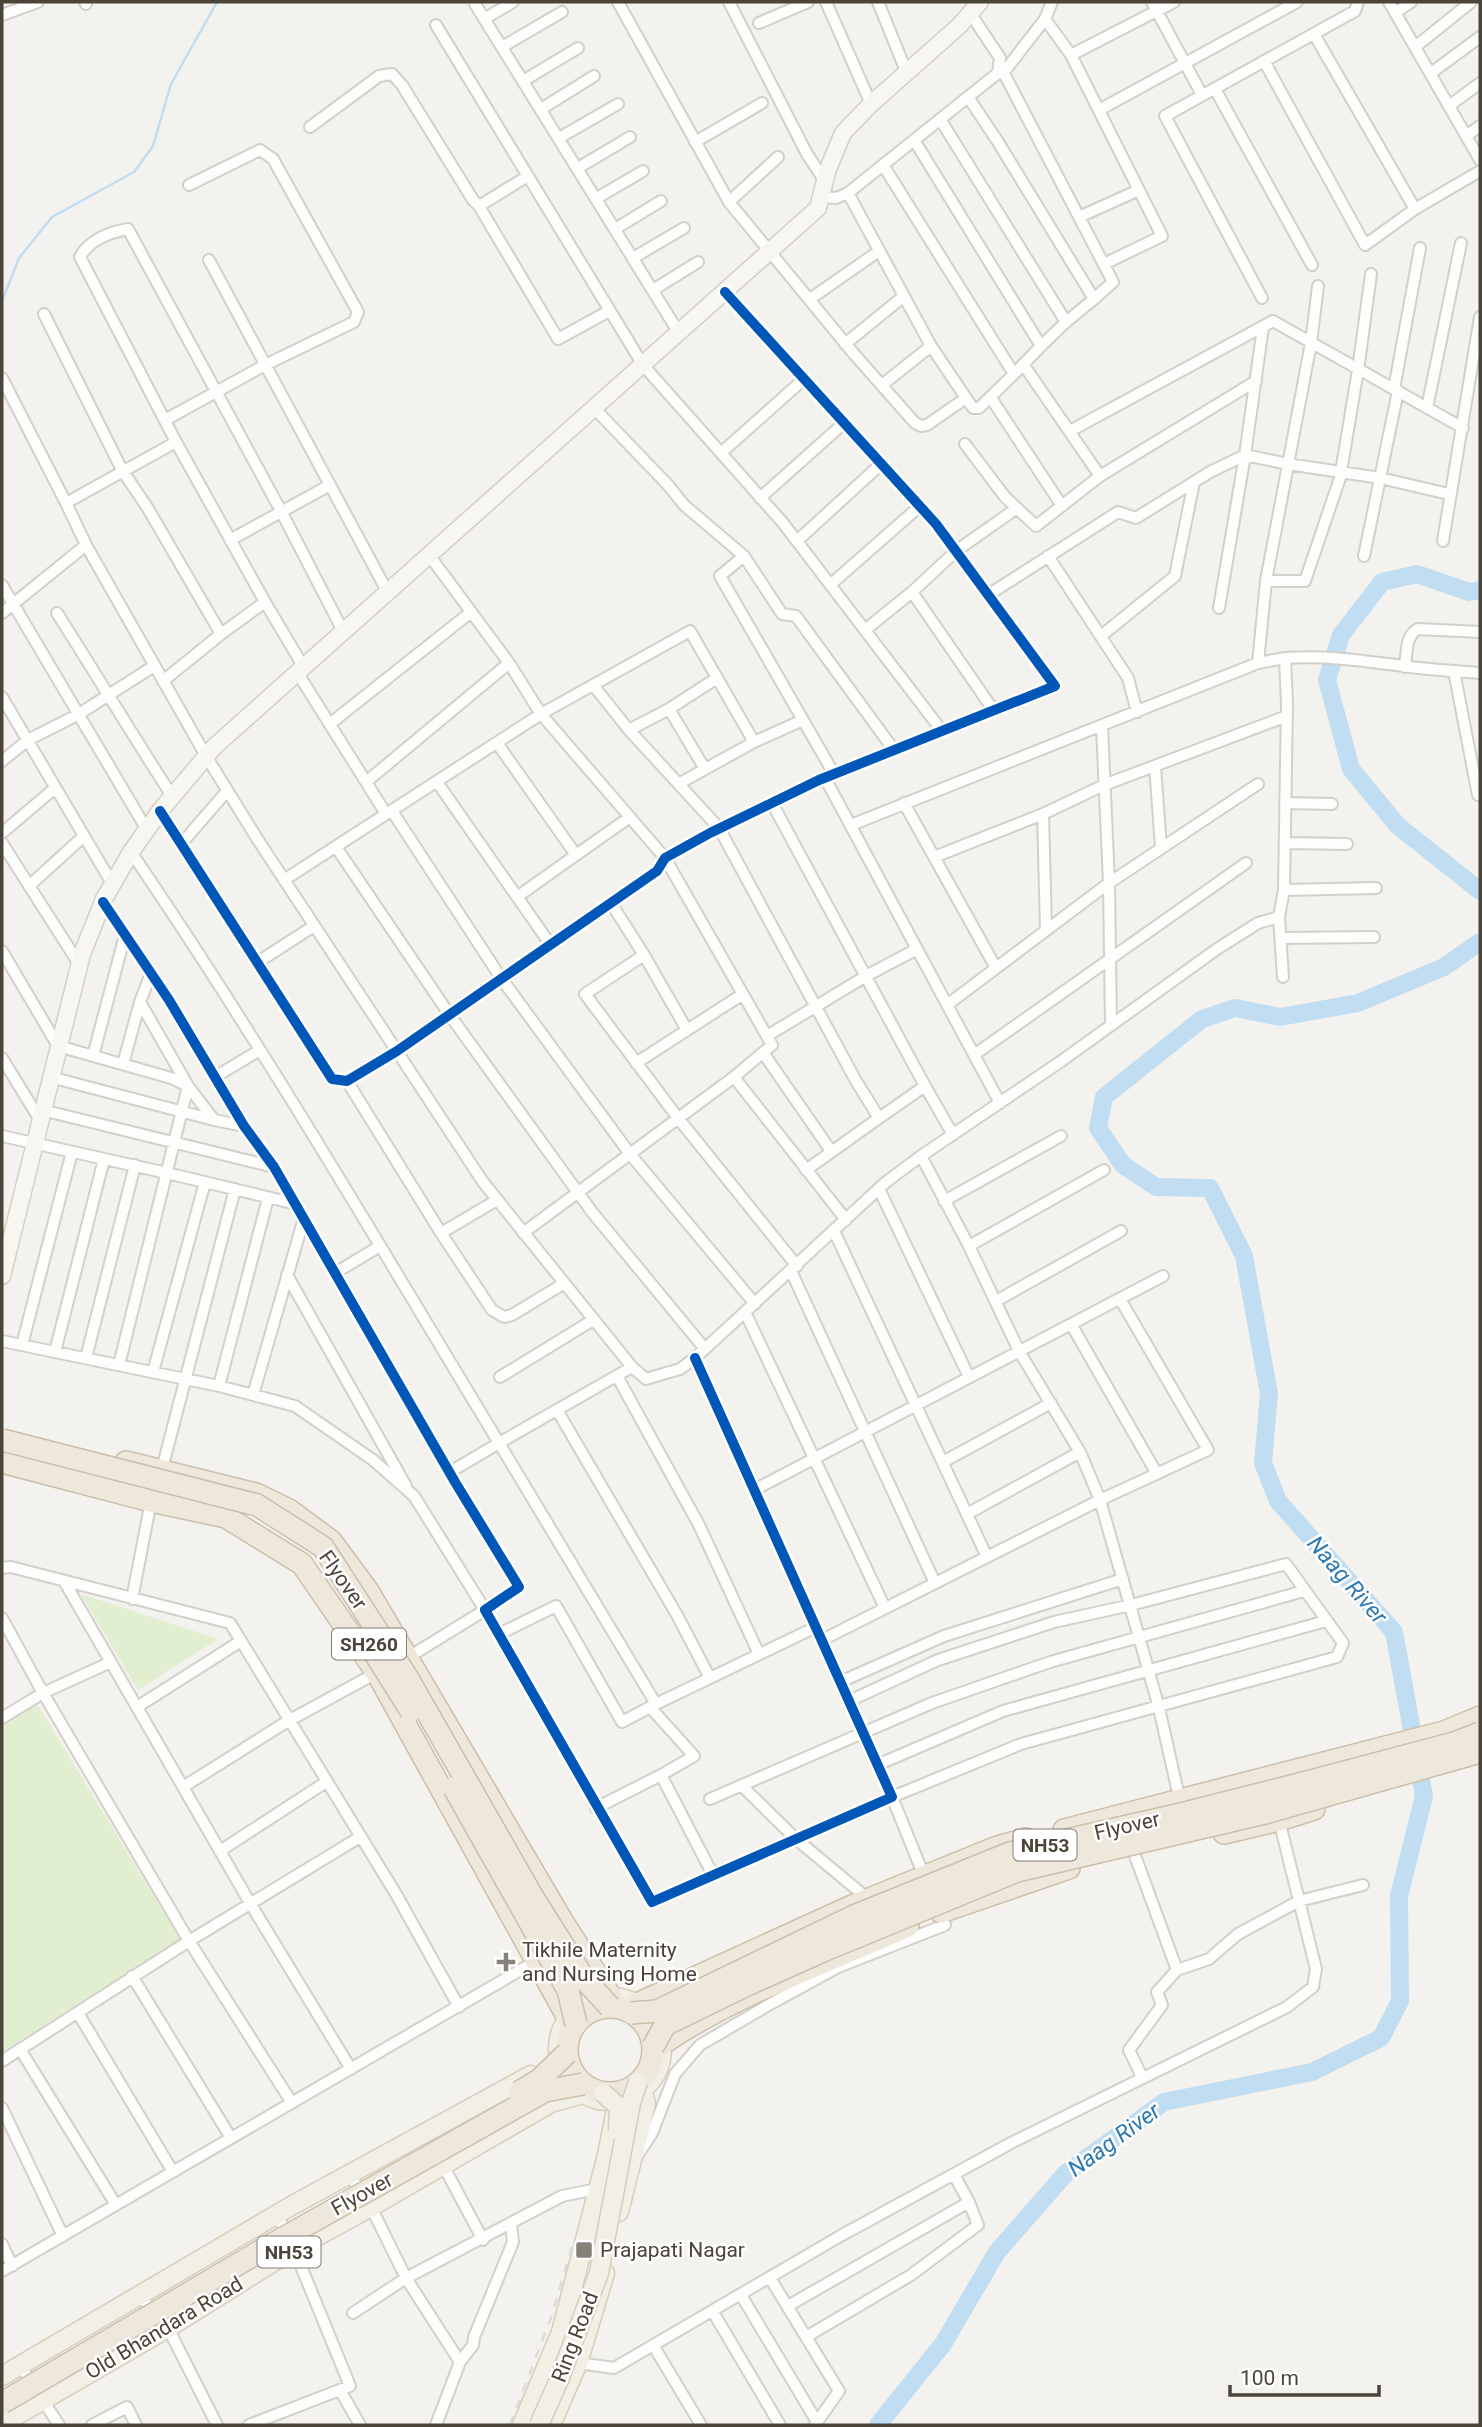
<svg xmlns="http://www.w3.org/2000/svg" width="1482" height="2427" font-family="Roboto,sans-serif">
<style>
.green{fill:#e1eecf}
.lines{fill:none;stroke-linecap:round;stroke-linejoin:round}
.stream{stroke:#c0ddf1;stroke-width:2.5}
.river{stroke:#c0ddf1;stroke-width:18}
.street-casing{stroke:#d2d0cb;stroke-width:14}
.secondary-casing{stroke:#d3cfc5;stroke-width:19}
.primary-casing{stroke:#d6cebb;stroke-width:21}
.highway-casing{stroke:#ccbfa9;stroke-width:24}
.street{stroke:#fdfdfc;stroke-width:10}
.secondary{stroke:#f7f6f1;stroke-width:16}
.primary{stroke:#f2efe6;stroke-width:18}
.highway{stroke:#ede8db;stroke-width:21}
.rail{stroke:#dbdbda;stroke-width:2.5;stroke-dasharray:9 9;stroke-linecap:butt}
.primary-bridge-casing{stroke:#d6cebb;stroke-width:21;stroke-linecap:butt}
.highway-bridge-casing{stroke:#ccbfa9;stroke-width:24;stroke-linecap:butt}
.primary-bridge{stroke:#f2efe6;stroke-width:18}
.highway-bridge{stroke:#ede8db;stroke-width:21}
.cycleway-casing{stroke:#fff;stroke-width:15}
.cycleway{stroke:#0057b8;stroke-width:10}
.poi-dot{fill:#868178;stroke:#fff;stroke-width:2.5}
.labels{text-anchor:middle;dominant-baseline:central;stroke-width:5;stroke-linejoin:round;paint-order:stroke}
.shield{fill:#fff;stroke:#817c74;stroke-width:2}
.shield-label{font-size:19px;font-weight:bold;fill:#4b4439}
.street-label{font-size:21px;fill:#4b4439;stroke:#fff}
.poi-label{font-size:21px;fill:#4b4439;stroke:#fff;text-anchor:start}
.water-label{font-size:23px;font-style:italic;fill:#2e7ab2;stroke:#fff}
</style>
<rect width="100%" height="100%" fill="#f4f2ee"/>
<path class="green" d="M 81,1594 L 218,1639 L 138,1690 Z
M 37,1704 L 180,1939 L 2,2052 L 2,1727 Z"/>
<g class="lines">
<path class="stream" d="M 2,301 L 19,258 L 52,217 L 134,172 L 153,146 L 171,84 L 217,2"/>
<path class="river" d="M 1480,590 L 1469,592 L 1417,574 L 1382,582 L 1341,635 L 1327,680 L 1351,769 L 1398,826 L 1480,891
M 878,2425 L 943,2344 L 997,2252 L 1066,2173 L 1164,2102 L 1312,2072 L 1381,2038 L 1400,2001 L 1399,1896 L 1424,1796 L 1394,1632 L 1278,1501 L 1263,1463 L 1269,1394 L 1244,1256 L 1210,1188 L 1156,1187 L 1123,1165 L 1098,1128 L 1104,1097 L 1202,1019 L 1235,1008 L 1280,1017 L 1358,1003 L 1444,967 L 1480,942"/>
<defs>
<path id="street" d="M 85,2 L 86,4
M 618,2 L 729,202 L 854,354 L 915,423 L 921,426 L 927,425 L 966,398 L 931,346 L 848,193 L 998,73 L 1000,58 L 970,13
M 729,2 L 807,154 L 825,181
M 826,2 L 871,104
M 878,2 L 906,71
M 1152,2 L 1202,95
M 1389,2 L 1480,160
M 475,4 L 679,333
M 1395,13 L 1411,2
M 2,15 L 38,2
M 484,19 L 513,2
M 1045,19 L 1071,55 L 1162,236 L 1104,264
M 759,23 L 808,2
M 436,25 L 643,365 L 783,523 L 942,731
M 1314,34 L 1415,209
M 502,47 L 562,12
M 1415,47 L 1471,2
M 1071,55 L 1174,2
M 1264,61 L 1365,245 L 1415,209 L 1480,171
M 999,64 L 1113,282 L 1094,299
M 1004,72 L 1045,19 L 1052,2
M 1431,73 L 1480,37
M 523,81 L 578,48
M 1215,89 L 1312,265
M 968,97 L 998,142 L 1094,299 L 1066,322
M 1449,106 L 1480,83
M 541,109 L 594,76
M 1099,110 L 1297,2
M 940,119 L 1066,322 L 1041,346
M 310,127 L 379,76 L 392,74 L 402,85 L 473,200 L 479,206 L 558,339 L 609,311
M 1466,136 L 1480,126
M 559,138 L 618,104
M 914,140 L 1041,346 L 1014,374
M 695,142 L 762,103
M 883,165 L 1014,374 L 979,408 L 973,408 L 966,398
M 578,168 L 630,137
M 821,197 L 836,198 L 848,193
M 597,198 L 643,171
M 729,202 L 778,157
M 479,206 L 528,176
M 1079,217 L 1139,190
M 615,229 L 661,201
M 633,258 L 684,228
M 209,260 L 387,591
M 653,290 L 698,262
M 1262,298 L 1165,116 L 1355,11 L 1358,2
M 810,299 L 879,251
M 44,314 L 122,470 L 147,507 L 221,634 L 163,681
M 845,344 L 904,296
M 1023,364 L 1100,476
M 2,378 L 66,503
M 882,385 L 931,346
M 1394,389 L 1420,248
M 991,398 L 1062,506
M 594,408 L 668,485 L 684,505 L 744,556
M 1427,408 L 1461,243
M 165,420 L 265,365 L 354,322 L 358,312 L 273,159 L 260,150 L 189,185
M 1070,431 L 1273,321 L 1463,428
M 965,444 L 1005,497 L 1036,526 L 1100,476 L 1256,381
M 721,453 L 804,379
M 760,498 L 844,423
M 230,540 L 330,485
M 797,541 L 881,464
M 1443,541 L 1480,317
M 88,549 L 66,503 L 176,442
M 1048,556 L 1128,678 L 1137,712
M 1364,556 L 1398,391
M 1266,581 L 1305,581 L 1340,478 L 1358,370 L 1371,274
M 2,585 L 147,830
M 830,585 L 920,506
M 912,592 L 994,711
M 988,595 L 1118,512 L 1136,518 L 1210,472 L 1245,455 L 1288,464 L 1380,478 L 1449,494
M 265,602 L 303,666
M 1219,608 L 1245,455 L 1263,327
M 2,613 L 86,545 L 206,756 L 258,840 L 483,1182 L 632,1367 L 499,1443 L 656,1704 L 816,1627
M 57,613 C 96,674 133,736 172,796
M 865,630 L 912,592 L 956,551 L 1017,508
M 221,634 L 265,602 L 176,442 L 80,257 C 89,240 110,232 128,229 L 281,511 L 343,631
M 1101,636 L 1175,576 L 1194,482
M 1285,658 C 1326,655 1364,661 1404,666 C 1429,670 1455,671 1480,673
M 509,663 L 541,714 L 665,858 L 772,1045 L 734,1077
M 1405,667 C 1407,653 1405,636 1418,629 L 1480,632
M 1454,671 L 1478,795
M 297,672 L 366,782 L 509,663 L 429,555
M 593,685 L 629,730 L 719,828 L 856,1081 L 879,1118 L 806,1170
M 2,697 L 113,885
M 669,709 L 705,769
M 803,720 L 834,774
M 331,723 L 471,612
M 1102,727 L 1109,883 L 1111,1025
M 629,730 L 669,709 L 717,678
M 497,743 L 576,855 L 517,897
M 2,761 L 28,740 L 79,714 L 154,666
M 1155,766 L 1161,848
M 366,782 L 386,814
M 437,782 L 550,944
M 680,783 L 754,742
M 772,803 L 925,1086 L 879,1118
M 904,803 L 996,968
M 1285,803 L 1332,804
M 160,811 L 332,1079 L 347,1081 L 397,1051 L 657,871 L 665,858 L 710,833 L 819,780 L 1055,686 L 936,524 L 725,292
M 392,811 L 501,978 L 630,1154 L 755,1304
M 1043,814 L 1046,929
M 851,825 L 1258,663
M 2,833 L 55,788
M 2,843 L 79,964
M 182,843 L 227,791
M 1285,843 L 1347,844
M 336,847 L 449,1014 L 592,1212 L 705,1349
M 131,852 C 262,1044 379,1245 499,1443 L 450,1472
M 576,855 L 630,817
M 934,857 L 1043,814 L 1104,785 L 1287,716
M 284,880 L 541,714 L 690,631 L 754,742 L 803,720 L 720,576 L 744,556 L 782,614 L 796,616 L 894,750
M 29,886 L 84,836
M 1284,890 L 1376,888
M 103,902 L 169,1000 L 244,1126 L 274,1167 L 455,1482 L 519,1587 L 485,1610 L 652,1902 L 892,1797 L 695,1358
M 611,903 L 644,955 L 585,994 L 678,1118 L 797,1266
M 1279,917 L 1283,977
M 1280,938 L 1374,937
M 917,949 L 1000,1103
M 2,951 L 58,1046 L 171,1078 L 188,1086 L 214,1120 L 244,1126
M 644,955 L 687,1030
M 258,962 L 314,926
M 947,1005 L 1109,883 L 1258,784
M 767,1036 L 866,976 L 917,949 L 825,778
M 764,1054 L 831,1151
M 974,1055 L 1246,863
M 93,1056 L 125,935
M 2,1058 L 40,1120
M 636,1063 L 743,994
M 123,1064 L 140,1002
M 50,1077 L 214,1120
M 215,1077 L 260,1050
M 347,1081 L 441,1233 L 492,1310 L 504,1317 L 512,1315 L 563,1284
M 925,1086 L 953,1135
M 42,1110 L 274,1167
M 2,1136 L 167,1173 L 296,1204
M 879,1189 L 969,1377
M 944,1201 L 1061,1136
M 834,1231 L 987,1557
M 441,1233 L 497,1200
M 523,1233 L 734,1077 L 846,1220
M 969,1246 L 1104,1170
M 791,1271 L 935,1583
M 335,1273 L 380,1246
M 287,1275 L 406,1486
M 1120,1299 L 1208,1450 L 1100,1500 L 1158,1704 L 1180,1801
M 996,1301 L 1121,1231
M 745,1312 L 885,1608
M 1071,1324 L 1157,1474
M 2,1341 L 219,1386 L 295,1406 L 373,1460 L 414,1496 L 485,1610 L 404,1660
M 22,1345 L 72,1152
M 55,1352 L 104,1159
M 86,1358 L 135,1165
M 119,1365 L 188,1086 L 140,1002 L 151,973
M 632,1367 L 646,1379 L 680,1369 L 695,1358 L 886,1182 L 921,1156 L 1060,1062 L 1217,949 L 1258,923 L 1279,917 L 1284,890 L 1287,703 L 1285,658 L 1258,663 L 1266,581 L 1311,343 L 1318,286
M 153,1372 L 205,1182
M 617,1376 L 699,1525 L 759,1654
M 500,1377 L 593,1320
M 219,1386 L 268,1198
M 253,1395 L 304,1218
M 557,1410 L 677,1615 L 710,1678
M 943,1462 L 1051,1403
M 162,1469 L 235,1189
M 754,1490 L 1163,1276
M 967,1514 L 1080,1452
M 2,1568 L 11,1567 L 230,1623 L 396,1894 L 459,2007
M 64,1581 L 250,1903 L 351,2069
M 132,1599 L 151,1501
M 2,1618 L 43,1693 L 189,1941 L 2,2061
M 499,1634 L 556,1606 L 622,1722 L 656,1704
M 822,1640 L 1100,1500 L 1080,1452 L 1019,1351 L 969,1246 L 921,1156
M 840,1682 L 944,1636 L 1123,1579
M 849,1701 L 938,1660 L 1054,1622 L 1131,1605 L 1286,1564 L 1343,1643 L 1337,1657 L 1021,1744 L 892,1797 L 924,1876 L 921,1877
M 137,1707 L 241,1641
M 650,1707 L 694,1756 L 661,1775
M 2,1718 L 43,1693 L 111,1662
M 877,1765 L 1003,1711 L 1326,1621
M 741,1785 L 796,1839 L 867,1898 L 870,1897
M 183,1787 L 288,1721 L 380,1671
M 710,1799 L 932,1703 L 1050,1662 L 1304,1591
M 596,1808 L 661,1775 L 713,1875
M 220,1851 L 326,1782
M 1134,1853 L 1177,1970 L 1157,1992 L 1162,2005 L 1129,2050 L 1142,2077
M 1177,1970 L 1209,1959 L 1238,1934 L 1299,1901 L 1363,1885
M 132,1976 L 231,2138
M 78,2013 L 173,2172
M 20,2049 L 116,2205
M 292,2103 L 189,1941 L 360,1837
M 2,2108 L 63,2236
M 637,2156 L 652,2133 L 675,2074 L 700,2045 L 772,2003 L 838,1967 L 945,1925 L 939,1910
M 443,2165 L 483,2240
M 350,2175 L 371,2207 L 406,2278 L 460,2362 L 436,2425
M 2,2244 L 12,2266
M 2,2271 L 536,1961
M 770,2278 L 839,2391 L 815,2425
M 741,2295 L 817,2422
M 140,2296 L 168,2328 L 217,2425
M 788,2306 L 969,2202 L 954,2175
M 713,2312 L 780,2425
M 353,2313 L 406,2278 L 562,2196 L 597,2189
M 806,2337 L 911,2275 L 978,2225 L 969,2202
M 653,2345 L 701,2425
M 460,2362 L 473,2345 L 474,2337 L 513,2242 L 511,2225
M 578,2363 L 614,2368 L 842,2235 L 1011,2143 L 1287,2007 L 1313,1987 L 1316,1969 L 1279,1820
M 20,2365 L 59,2425
M 340,2390 L 360,2425
M 92,2425 L 127,2407 L 136,2425
M 249,2425 L 350,2386 L 294,2249 L 291,2235 L 275,2216"/>
<path id="secondary" d="M 2,1276 L 82,954 L 104,899 L 131,852 L 160,811 L 214,747 L 818,208 L 828,169 L 843,133 L 871,104 L 959,26 L 980,2"/>
<path id="primary" d="M558 2049a52 52 0 1 1 104 0a52 52 0 1 1-104 0Z
M 619,2212 L 646,2104 L 642,2090
M 2,2376 L 291,2206 L 531,2075
M 2,2424 L 168,2328 L 294,2249 L 371,2207 L 551,2103 L 583,2094
M 522,2425 L 561,2332 L 607,2155 L 615,2114
M 551,2425 L 578,2363 L 605,2273"/>
<path id="highway" d="M 2,1462 L 151,1501 L 226,1517 L 302,1564 L 377,1673 L 568,2018
M 126,1462 L 256,1494 L 289,1510 L 331,1541 L 368,1591 L 564,1924 L 611,1997
M 1064,1830 L 1444,1732 L 1480,1717
M 1224,1833 L 1279,1820 L 1314,1809
M 941,1912 L 1069,1868
M 637,2004 L 852,1906 L 997,1847 L 1026,1839
M567 2050a43 43 0 1 1 86 0a43 43 0 1 1-86 0Z
M 662,2044 C 737,1993 826,1963 908,1926"/>
</defs>
<use href="#street" class="street-casing"/>
<use href="#secondary" class="secondary-casing"/>
<use href="#primary" class="primary-casing"/>
<use href="#highway" class="highway-casing"/>
<use href="#street" class="street"/>
<use href="#secondary" class="secondary"/>
<use href="#primary" class="primary"/>
<use href="#highway" class="highway"/>
<path class="rail" d="M 510,2425 L 552,2315 L 573,2243"/>
<defs>
<path id="primary-bridge" d="M 603,2093 L 619,2107 L 618,2131
M 539,2425 L 559,2380 L 599,2273 L 631,2103 L 638,2082"/>
<path id="highway-bridge" d="M 2,1440 L 257,1505 L 323,1547 L 407,1677 L 534,1899 L 585,1980 L 610,2007
M 372,1649 L 411,1711
M 454,1788 L 568,1990 L 576,2024
M 631,2013 L 657,2011 L 854,1916 L 1010,1853 L 1185,1813 L 1311,1781 L 1454,1743 L 1480,1733
M 653,2047 L 665,2025 L 747,1985 L 823,1951 L 1017,1871 L 1265,1813 L 1480,1752
M 519,2092 L 539,2080 L 567,2053
M 2,2403 L 262,2250 L 545,2091 L 583,2084"/>
</defs>
<use href="#primary-bridge" class="primary-bridge-casing"/>
<use href="#highway-bridge" class="highway-bridge-casing"/>
<use href="#primary-bridge" class="primary-bridge"/>
<use href="#highway-bridge" class="highway-bridge"/>
<defs>
<path id="cycleway" d="M 160,811 L 332,1079 L 347,1081 L 397,1051 L 657,871 L 665,858 L 710,833 L 819,780 L 1055,686 L 936,524 L 725,292
M 103,902 L 169,1000 L 244,1126 L 274,1167 L 455,1482 L 519,1587 L 485,1610 L 652,1902 L 892,1797 L 695,1358"/>
</defs>
<use href="#cycleway" class="cycleway-casing"/>
<use href="#cycleway" class="cycleway"/>
</g>
<g class="poi-dot">
<path d="M502.5 1951.5h7v7h7v7h-7v7h-7v-7h-7v-7h7z"/>
<rect x="575" y="2241" width="18" height="18" rx="3.5"/>
</g>
<g class="labels">
<g class="shield">
<rect x="332" y="1628.5" width="74" height="31" rx="5"/>
<rect x="1013.5" y="1829.5" width="63" height="31" rx="5"/>
<rect x="257.5" y="2236.5" width="63" height="31" rx="5"/>
</g>
<g class="shield-label">
<text x="369" y="1644">SH260</text>
<text x="1045" y="1845">NH53</text>
<text x="289" y="2252">NH53</text>
</g>
<g class="street-label">
<text transform="translate(343 1580) rotate(55)">Flyover</text>
<text transform="translate(1127 1826) rotate(-13)">Flyover</text>
<text transform="translate(362 2194) rotate(-29)">Flyover</text>
<text transform="translate(164 2328) rotate(-31)">Old Bhandara Road</text>
<text transform="translate(575 2337) rotate(-69)">Ring Road</text>
</g>
<g class="poi-label">
<text x="522" y="1950">Tikhile Maternity<tspan x="522" dy="24">and Nursing Home</tspan></text>
<text x="600" y="2250">Prajapati Nagar</text>
</g>
<g class="water-label">
<text transform="translate(1347 1580) rotate(49)">Naag River</text>
<text transform="translate(1114 2140) rotate(-36)">Naag River</text>
</g>
</g>
<rect width="1482" height="2427" fill="none" stroke="#4b4439" stroke-width="7"/>
<path d="M1230 2385v10h149v-10" fill="none" stroke="#4b4439" stroke-width="3.5"/>
<text x="1240" y="2385" font-size="21" fill="#4b4439" stroke="#ffffff" stroke-width="5" paint-order="stroke">100 m</text>
</svg>
